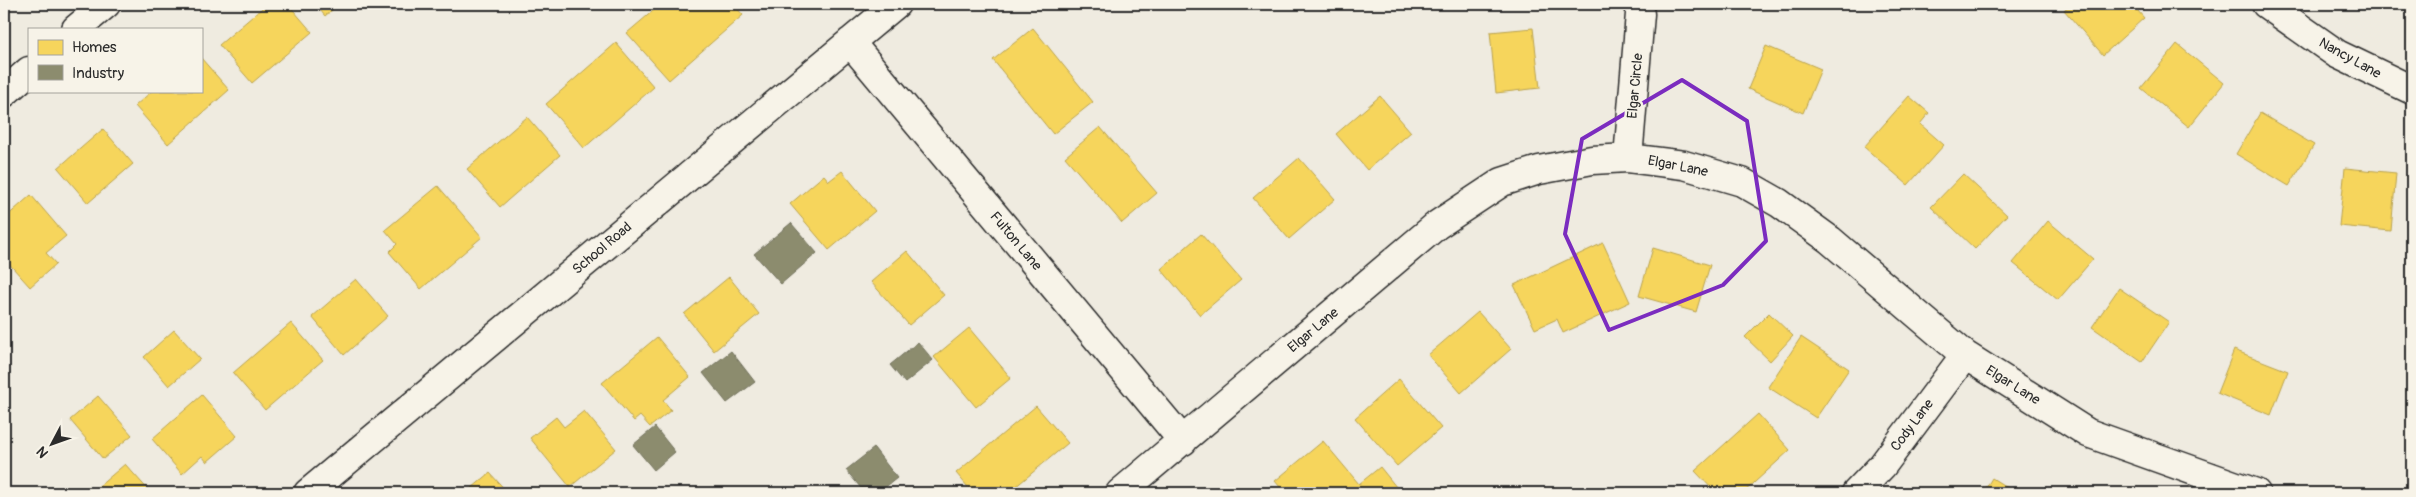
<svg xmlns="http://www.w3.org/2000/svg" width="2416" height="497" font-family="Pangolin,sans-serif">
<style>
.homes{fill:#f6d55c;stroke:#b9a24d}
.industry{fill:#8c8c6e;stroke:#6f6f5a}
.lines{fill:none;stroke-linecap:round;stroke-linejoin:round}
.minor-casing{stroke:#2b2b2b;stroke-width:31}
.minor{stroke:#f7f3e8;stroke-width:28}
.marked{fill:none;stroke:#7b2cbf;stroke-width:4;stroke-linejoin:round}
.labels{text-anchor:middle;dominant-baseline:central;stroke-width:5;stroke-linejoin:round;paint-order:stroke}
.street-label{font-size:14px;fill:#2b2b2b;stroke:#f7f3e8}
</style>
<rect width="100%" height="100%" fill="#efebe0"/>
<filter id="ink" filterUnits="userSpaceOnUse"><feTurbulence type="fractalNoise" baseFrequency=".02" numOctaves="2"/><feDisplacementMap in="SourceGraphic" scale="10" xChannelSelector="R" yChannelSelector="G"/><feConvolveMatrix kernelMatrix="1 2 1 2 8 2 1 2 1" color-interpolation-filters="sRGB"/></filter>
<g filter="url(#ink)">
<path class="homes" d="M 267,4 L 288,4 L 312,32 L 252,83 L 219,45 Z
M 315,4 L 339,4 L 325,16 Z
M 661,4 L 733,4 L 743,15 L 669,80 L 627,33 Z
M 2071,4 L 2132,4 L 2144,18 L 2103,55 L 2064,10 Z
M 1033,28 L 1093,102 L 1053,134 L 993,60 Z
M 1533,28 L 1540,88 L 1496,93 L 1490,32 Z
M 616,43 L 654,87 L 584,148 L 546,104 Z
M 2177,44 L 2224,83 L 2189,127 L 2141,88 Z
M 1766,46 L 1821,69 L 1803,113 L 1748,89 Z
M 201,58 L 229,90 L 168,144 L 135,106 L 152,91 L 201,91 Z
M 1380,96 L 1411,132 L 1367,170 L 1336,134 Z
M 1909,96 L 1929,113 L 1920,124 L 1944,145 L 1908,185 L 1864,147 Z
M 2260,113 L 2314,145 L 2289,186 L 2236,154 Z
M 527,117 L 560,155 L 500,207 L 467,169 Z
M 1100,127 L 1157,193 L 1122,223 L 1065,157 Z
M 103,129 L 133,164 L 88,203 L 58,168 Z
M 1299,158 L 1335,199 L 1289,239 L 1253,198 Z
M 2345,168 L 2396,173 L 2391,231 L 2339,226 Z
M 842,171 L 875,211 L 829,250 L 790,204 L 824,175 L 829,181 Z
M 1963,174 L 2007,215 L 1975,249 L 1931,207 Z
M 438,186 L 482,237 L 421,289 L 389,252 L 397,244 L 385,230 Z
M 31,195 L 66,236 L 46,253 L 56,264 L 30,287 L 4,258 L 4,219 Z
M 2048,221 L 2093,259 L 2058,300 L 2013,263 Z
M 1201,234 L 1241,280 L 1200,315 L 1161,269 Z
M 1603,243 L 1630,302 L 1563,333 L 1557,319 L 1535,329 L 1514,285 Z
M 1653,248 L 1710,265 L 1696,312 L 1639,296 Z
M 907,251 L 944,295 L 909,325 L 871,282 Z
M 729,277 L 759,314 L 714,351 L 684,314 Z
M 356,279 L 388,316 L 344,355 L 312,317 Z
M 2119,288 L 2169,322 L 2142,362 L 2092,327 Z
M 1478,312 L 1511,349 L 1461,393 L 1428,355 Z
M 1769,313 L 1793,336 L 1770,361 L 1745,337 Z
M 291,323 L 323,360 L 265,410 L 233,373 Z
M 969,328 L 1011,378 L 976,407 L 934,357 Z
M 174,330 L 200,359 L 169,386 L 144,357 Z
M 657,337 L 690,377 L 663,400 L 671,410 L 650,427 L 640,416 L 634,421 L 602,383 Z
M 1801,337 L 1849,369 L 1816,418 L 1768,387 Z
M 2234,350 L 2288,371 L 2271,415 L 2217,393 Z
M 1399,379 L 1441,428 L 1397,466 L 1355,418 Z
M 202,395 L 237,436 L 207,462 L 202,456 L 182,474 L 152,439 Z
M 98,396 L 132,435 L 103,459 L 70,420 Z
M 1036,406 L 1068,443 L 1008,493 L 973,493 L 956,473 Z
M 584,411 L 616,449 L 570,487 L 530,438 L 556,417 L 564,427 Z
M 1758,414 L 1790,450 L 1743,493 L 1716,493 L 1695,471 Z
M 1323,441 L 1359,484 L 1380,467 L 1401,493 L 1285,493 L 1275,481 Z
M 125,464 L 151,493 L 91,493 Z
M 490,473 L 508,493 L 466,493 Z
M 1992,478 L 2016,493 L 1983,493 Z"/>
<path class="industry" d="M 791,223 L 817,253 L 781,284 L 754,254 Z
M 918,342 L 933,360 L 905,383 L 890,365 Z
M 731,351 L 755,382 L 727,403 L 703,373 Z
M 655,427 L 675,452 L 654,470 L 633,445 Z
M 874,448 L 897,478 L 878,493 L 865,493 L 846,470 Z"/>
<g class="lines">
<defs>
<path id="minor" d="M 2266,4 L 2337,54 L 2412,90
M 76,29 L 106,4
M 850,42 L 1183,441
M 4,93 L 29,71
M 1628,158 L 1640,14
M 308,493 L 896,4
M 1120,493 L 1437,225 L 1502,182 L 1539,170 L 1592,160 L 1628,158 L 1684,165 L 1742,182 L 1779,203 L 1830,240 L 1965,355 L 2088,433 L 2256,493
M 1856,493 L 1882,466 L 1965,355"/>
</defs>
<use href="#minor" class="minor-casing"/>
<use href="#minor" class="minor"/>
</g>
</g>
<path class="marked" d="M 1682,80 L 1747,121 L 1766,241 L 1723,285 L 1609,330 L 1565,234 L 1582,139 Z"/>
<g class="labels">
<g class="street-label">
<text transform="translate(2350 58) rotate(29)">Nancy Lane</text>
<text transform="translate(1635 86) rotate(-85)">Elgar Circle</text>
<text transform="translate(1678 166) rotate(11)">Elgar Lane</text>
<text transform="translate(1016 241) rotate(50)">Fulton Lane</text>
<text transform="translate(602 248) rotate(-40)">School Road</text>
<text transform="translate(1313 330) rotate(-40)">Elgar Lane</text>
<text transform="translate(2013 385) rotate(32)">Elgar Lane</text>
<text transform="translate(1912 425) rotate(-53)">Cody Lane</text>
</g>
</g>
<rect width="2416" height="497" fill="none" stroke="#f7f3e8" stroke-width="20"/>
<rect x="10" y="10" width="2396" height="477" fill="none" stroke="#2b2b2b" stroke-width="2" filter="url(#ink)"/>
<rect x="28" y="28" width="175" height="65" fill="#f7f3e8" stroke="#a5a39c"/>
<rect x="38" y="40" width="25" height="15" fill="#f6d55c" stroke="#a5a39c"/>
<text x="72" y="52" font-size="15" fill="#2b2b2b">Homes</text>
<rect x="38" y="65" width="25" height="15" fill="#8c8c6e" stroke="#a5a39c"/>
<text x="72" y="78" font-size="15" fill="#2b2b2b">Industry</text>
<g transform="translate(52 444) rotate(229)" stroke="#f7f3e8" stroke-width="4" paint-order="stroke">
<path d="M0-4L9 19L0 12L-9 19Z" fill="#2b2b2b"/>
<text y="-8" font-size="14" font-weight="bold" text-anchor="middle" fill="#2b2b2b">N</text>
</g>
</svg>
